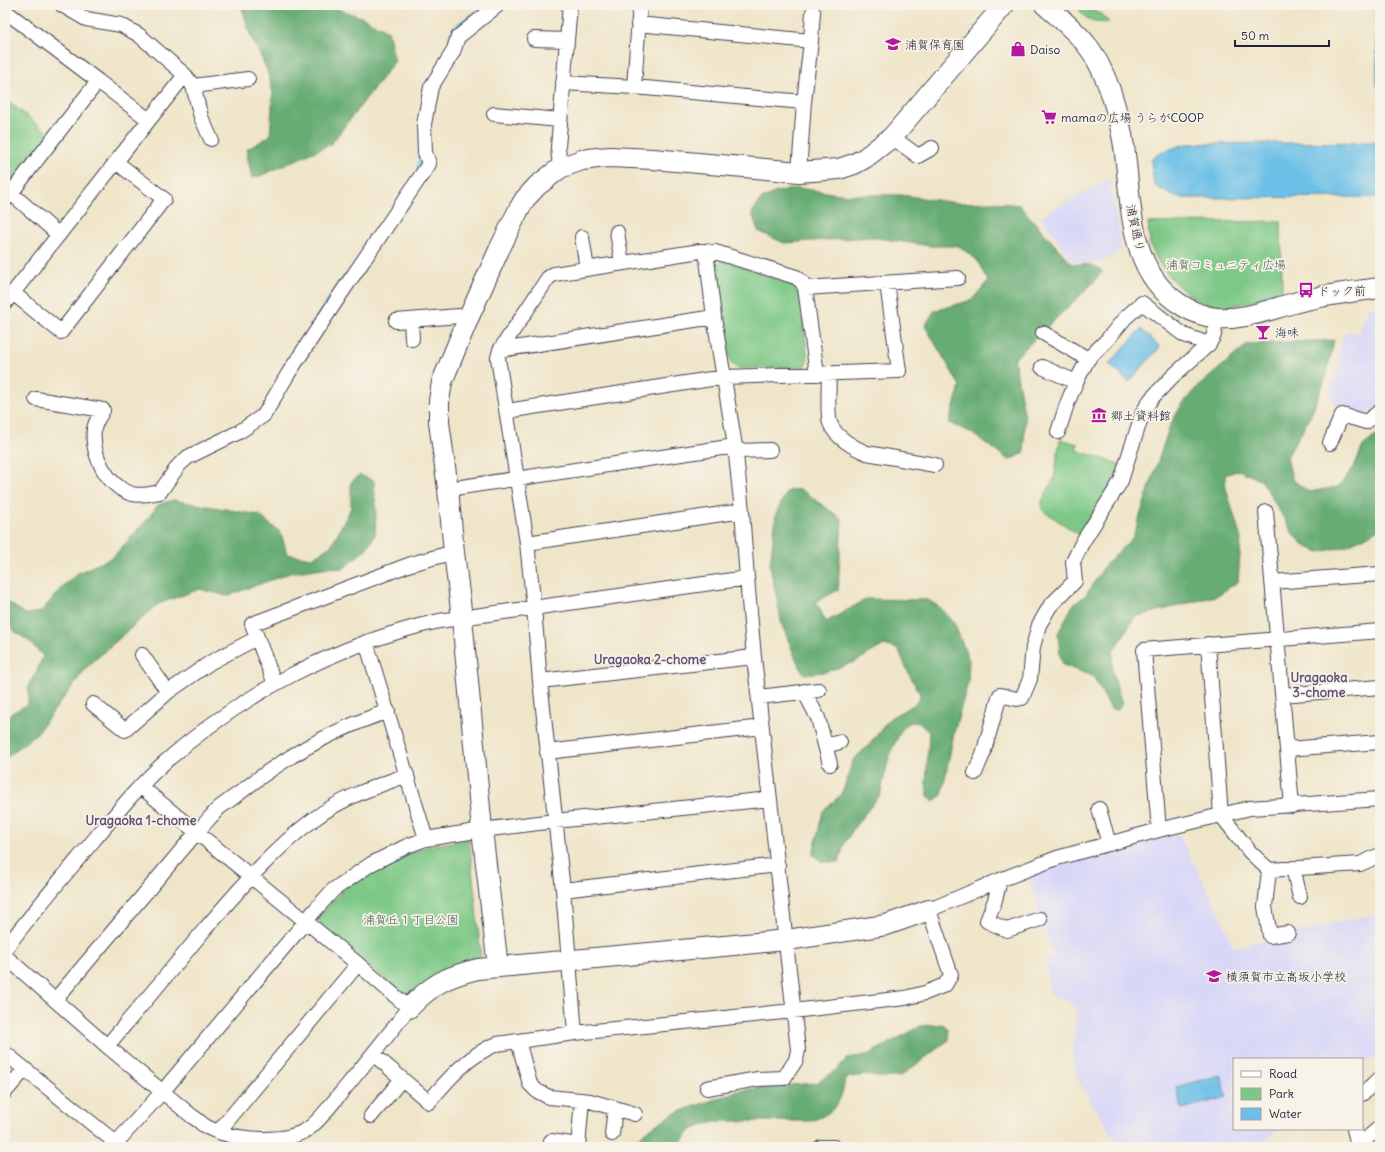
<svg xmlns="http://www.w3.org/2000/svg" width="1385" height="1152" font-family="Delius,'Klee One',sans-serif">
<style>
.built{fill:#d8d7f8}
.green{fill:#7dc886;stroke:#507560}
.forest{fill:#66ac73;stroke:#446757}
.water{fill:#6ac0e7;stroke:#467191}
.lines{fill:none;stroke-linecap:round;stroke-linejoin:round}
.stream{stroke:#6ac0e7;stroke-width:3.5}
.street-casing{stroke:#413f50;stroke-width:16}
.secondary-casing{stroke:#413f50;stroke-width:22}
.street{stroke:#fff;stroke-width:14}
.secondary{stroke:#fff;stroke-width:20}
.labels{text-anchor:middle;dominant-baseline:central;stroke-width:3.5;stroke-linejoin:round;paint-order:stroke}
.poi-label{font-size:12px;fill:#22223b;stroke:#f7f3e8;text-anchor:start}
.street-label{font-size:12px;fill:#22223b;stroke:#f7f3e8}
.park-label{font-size:12px;fill:#425c55;stroke:#f7f3e8}
.neighbourhood-label{font-size:13px;font-weight:bold;fill:#605278;stroke:#f7f3e8}
</style>
<rect width="100%" height="100%" fill="#f7f3e8"/>
<filter id="ink" filterUnits="userSpaceOnUse"><feTurbulence type="fractalNoise" baseFrequency=".025" numOctaves="2"/><feDisplacementMap in="SourceGraphic" scale="8" xChannelSelector="R" yChannelSelector="G"/><feConvolveMatrix kernelMatrix="1 2 1 2 8 2 1 2 1" color-interpolation-filters="sRGB"/></filter>
<filter id="wash" filterUnits="userSpaceOnUse"><feTurbulence type="fractalNoise" baseFrequency=".012" numOctaves="4" result="noise"/><feDisplacementMap in="SourceGraphic" scale="16" xChannelSelector="R" yChannelSelector="G"/><feGaussianBlur stdDeviation="0.9" result="paint"/><feColorMatrix in="noise" values="0 0 0 0 0 0 0 0 0 0 0 0 0 0 0 0 0 1.4 0 .05"/><feComposite in="paint" operator="in"/></filter>
<g filter="url(#wash)">
<rect width="100%" height="100%" fill="#efe5c9"/>
<path class="built" d="M 1110,179 L 1122,250 L 1101,262 L 1086,264 L 1073,262 L 1041,216 Z
M 1369,306 L 1380,309 L 1380,405 L 1362,416 L 1334,403 L 1329,389 L 1342,363 L 1337,360 L 1343,335 L 1344,333 L 1347,334 L 1348,331 L 1359,334 Z
M 1178,833 L 1221,915 L 1233,948 L 1268,939 L 1269,943 L 1292,937 L 1292,934 L 1369,915 L 1371,916 L 1380,913 L 1380,1052 L 1374,1058 L 1362,1064 L 1362,1059 L 1234,1059 L 1234,1129 L 1280,1129 L 1255,1147 L 1120,1147 L 1079,1082 L 1072,1059 L 1077,1009 L 1070,1002 L 1057,999 L 1050,992 L 1045,959 L 1054,955 L 1041,920 L 1029,874 Z"/>
<path class="green" d="M 1075,5 L 1101,14 L 1109,22 C 1088,24 1088,20 1075,5 Z
M 5,99 L 51,135 L 14,180 L 5,180 Z
M 1281,221 L 1282,291 C 1264,297 1245,305 1226,306 C 1196,308 1167,280 1155,255 C 1153,252 1151,248 1150,244 C 1149,237 1149,230 1148,223 Z
M 724,260 L 799,287 L 808,360 L 804,367 L 740,368 L 731,364 L 715,266 Z
M 1060,439 L 1078,444 L 1076,450 L 1122,465 L 1085,532 L 1078,534 L 1042,510 L 1042,501 L 1054,479 Z
M 469,839 L 481,957 L 439,976 L 408,998 L 322,928 L 317,917 L 345,888 L 381,863 L 430,846 Z"/>
<path class="forest" d="M 241,5 L 326,5 L 364,18 L 388,31 L 395,61 L 331,144 L 260,176 L 252,178 L 246,150 L 270,136 L 273,93 L 267,70 L 250,34 Z
M 798,188 L 846,195 L 901,195 L 957,203 L 993,202 L 1019,205 L 1072,264 C 1082,265 1097,263 1102,272 L 1092,284 L 1014,359 L 1025,418 L 1024,453 L 1009,460 L 970,432 L 949,423 L 960,386 L 925,326 L 934,311 L 972,300 L 988,281 L 977,260 L 959,246 L 931,246 L 870,237 L 784,243 L 758,231 L 752,213 L 760,200 L 776,192 Z
M 1334,340 L 1326,377 L 1309,419 L 1287,457 L 1292,479 L 1309,492 L 1338,487 L 1354,467 L 1363,446 L 1380,432 L 1380,528 L 1367,536 L 1343,547 L 1319,552 L 1305,546 L 1293,534 L 1262,481 L 1239,470 L 1225,475 L 1226,488 L 1241,539 L 1238,582 L 1216,596 L 1135,617 L 1113,651 L 1112,670 L 1122,704 L 1118,710 L 1111,709 L 1093,676 L 1063,665 L 1060,655 L 1058,633 L 1073,605 L 1085,596 L 1106,564 L 1133,537 L 1170,425 L 1181,406 L 1193,391 L 1248,344 Z
M 360,475 L 374,481 L 376,512 L 375,535 L 366,549 L 343,569 L 329,567 L 290,573 L 227,596 L 200,589 L 158,604 L 87,667 L 37,733 L 5,759 L 5,717 L 28,704 L 29,684 L 36,673 L 43,656 L 29,641 L 14,631 L 5,618 L 5,600 L 25,614 L 41,612 L 61,588 L 78,573 L 113,557 L 146,521 L 158,505 L 173,500 L 259,515 L 281,533 L 287,554 L 312,558 L 331,546 L 351,508 L 351,482 Z
M 800,489 L 842,519 L 838,590 L 816,602 L 826,622 L 867,599 L 928,600 L 941,608 L 954,623 L 969,660 L 968,683 L 954,732 L 942,795 L 933,801 L 928,796 L 926,783 L 929,732 L 919,723 L 911,722 L 903,727 L 890,753 L 880,795 L 856,825 L 844,844 L 839,862 L 822,862 L 813,855 L 823,811 L 842,794 L 853,760 L 870,744 L 890,718 L 915,704 L 919,699 L 920,694 L 909,674 L 898,649 L 884,645 L 855,662 L 825,672 L 804,674 L 796,659 L 782,625 L 770,565 L 776,514 L 787,491 Z
M 943,1024 L 948,1029 L 949,1040 L 942,1045 L 901,1076 L 884,1078 L 866,1075 L 850,1077 L 845,1080 C 841,1104 834,1113 811,1121 L 715,1121 L 691,1130 L 678,1147 L 629,1147 L 650,1128 L 675,1113 L 739,1091 L 765,1087 L 816,1083 L 836,1070 L 848,1058 L 867,1055 L 921,1026 Z"/>
<path class="water" d="M 1360,5 L 1380,5 L 1380,90 L 1377,85 L 1376,13 L 1377,10 Z
M 1380,142 L 1380,197 L 1183,198 L 1171,195 L 1154,185 L 1151,160 L 1161,152 L 1186,144 Z
M 1141,329 L 1160,347 L 1129,382 L 1109,364 Z
M 1221,1075 L 1227,1097 L 1182,1109 L 1176,1087 Z"/>
<g class="lines">
<path class="stream" d="M 450,38 C 455,24 470,16 482,10
M 418,170 L 420,160 L 419,153
M 311,327 L 344,277"/>
</g>
</g>
<g filter="url(#ink)">
<g class="lines">
<defs>
<path id="street" d="M 62,5 L 86,19 L 121,25 L 139,35 L 185,75 L 193,86 L 201,117 L 211,139
M 5,11 L 98,81 L 11,193 L 5,188
M 638,24 L 811,41 L 804,102 L 799,172
M 534,39 L 567,40
M 811,41 L 813,12
M 563,83 L 634,87 L 804,102
M 193,86 L 248,79
M 634,87 L 640,5
M 494,114 L 559,120
M 149,120 L 185,75
M 892,137 L 918,156 L 932,148
M 560,168 L 558,147 L 570,5
M 5,200 L 11,193 L 59,235
M 617,232 L 622,263
M 582,237 L 587,269
M 706,251 L 714,317 L 735,446 L 742,511 L 747,578 L 754,657 L 798,1050 L 796,1060 L 784,1078 L 758,1079 L 707,1088
M 805,288 L 817,374
M 13,293 L 61,332 L 164,199 L 116,162
M 5,303 L 149,120 L 98,81
M 396,321 L 459,316 L 468,319
M 411,321 L 412,339
M 1043,333 L 1088,359
M 500,350 L 714,317
M 1042,367 L 1076,382
M 829,373 C 829,384 827,414 830,423 C 835,437 854,448 867,453 L 935,465
M 36,399 L 103,410 C 100,416 95,422 94,429 C 91,455 107,486 132,494 C 141,496 151,494 160,492 L 179,465 L 188,457 L 239,432 L 264,415 L 288,374 L 340,295 L 429,164 L 425,152 L 424,124 L 431,87 L 453,52 L 458,37 L 498,5
M 507,411 L 724,377 L 899,371 L 887,283
M 1058,432 L 1067,404 L 1076,382 L 1088,359 L 1107,340 L 1125,318 L 1142,303 L 1184,335 L 1209,344
M 1330,443 L 1342,415 L 1366,422 L 1380,411
M 736,451 L 770,450
M 448,489 L 735,446
M 1266,512 L 1292,806
M 527,543 L 742,511
M 1272,582 L 1380,574
M 366,642 L 426,839
M 1208,644 L 1221,815 L 1250,852 L 1269,870 L 1360,864 L 1380,855
M 142,655 L 168,692
M 540,681 L 754,657
M 275,684 L 252,624 L 411,564 L 454,552
M 804,691 L 818,718 L 830,764
M 1282,695 L 1380,687
M 759,697 L 819,690
M 93,704 L 125,730 L 168,692 L 211,662 L 257,638
M 825,746 L 840,742
M 1287,749 L 1380,742
M 547,752 L 762,727
M 975,773 L 983,754 L 1000,695 L 1017,699 L 1022,698 L 1030,679 L 1033,647 L 1039,625 L 1050,606 L 1075,581 L 1073,562 L 1082,543 L 1121,481 L 1129,455 L 1143,412 L 1151,399 L 1173,376 L 1209,344 L 1214,335 L 1216,318
M 1099,809 L 1109,844
M 1159,830 L 1144,650 L 1380,631
M 1293,868 L 1300,897
M 1269,870 L 1265,907 L 1270,936 L 1288,933
M 1000,880 L 995,900 L 987,921 L 1007,930 L 1040,919
M 563,890 L 778,865
M 5,949 C 33,912 63,877 93,841 C 116,814 138,786 165,762 C 243,693 337,644 439,621 L 747,578
M 5,956 L 107,1046 L 193,1117 C 197,1119 201,1123 205,1126 C 230,1140 283,1145 308,1129 C 321,1120 330,1105 341,1093 C 364,1065 387,1037 409,1008 L 358,964 L 140,786
M 55,1000 L 196,833 C 204,825 211,816 219,808 C 228,801 237,795 246,788 C 289,754 336,729 388,711
M 575,1033 L 563,890 L 540,681 L 534,608 L 527,543 L 498,358 L 500,350 L 548,278 L 554,274 L 700,251 L 715,252 L 796,277 L 802,282 L 805,288 L 958,278
M 518,1041 L 530,1084 L 537,1091 L 549,1097 L 590,1101 L 635,1114
M 107,1046 C 140,1007 173,968 205,929 C 239,890 272,850 314,819 C 342,798 374,787 407,775
M 5,1053 L 116,1143 L 163,1091 L 316,909 L 333,890 L 371,864 L 407,846 L 426,839 L 482,830 L 555,821 L 770,799
M 373,1054 L 429,1102 C 447,1080 470,1054 497,1044 L 575,1033 L 793,1011 L 905,998 L 925,993 L 945,985 L 951,975 L 929,910 L 1000,880 L 1057,858 L 1159,830 L 1250,808 L 1380,799
M 5,1092 L 25,1069
M 1362,1094 L 1380,1078
M 371,1116 L 402,1079
M 1354,1129 L 1358,1146
M 219,1131 L 358,964
M 612,1134 L 615,1108
M 551,1141 L 578,1145
M 578,1147 L 582,1100
M 821,1147 L 834,1147
M 1357,1147 L 1380,1127"/>
<path id="secondary" d="M 1045,5 C 1059,17 1074,29 1086,44 C 1097,57 1104,74 1110,90 C 1116,108 1121,127 1124,146 C 1132,202 1127,273 1183,306 C 1192,312 1206,317 1217,318 C 1244,320 1268,310 1294,303 C 1321,295 1351,292 1380,288
M 498,967 L 482,830 L 462,618 L 454,552 L 448,489 L 439,422 L 439,401 L 442,382 L 468,319 L 499,250 L 519,209 L 525,199 L 537,186 L 560,168 L 582,160 L 597,158 L 610,157 L 653,159 L 799,172 L 839,169 L 854,164 L 865,158 L 892,137 L 1004,5
M 409,1008 C 431,985 447,976 478,969 L 787,940 L 886,925 L 929,910"/>
</defs>
<use href="#street" class="street-casing"/>
<use href="#secondary" class="secondary-casing"/>
<use href="#street" class="street"/>
<use href="#secondary" class="secondary"/>
</g>
</g>
<defs>
<symbol id="school-bare" viewBox="-9 -9 18 18"><path d="M0-5L7-2L0 1L-7-2ZM-4 1L0 2.5L4 1V4Q0 6-4 4Z" fill="#b5179e" stroke="#f7f3e8" stroke-width="2.5" paint-order="stroke"/></symbol>
<symbol id="shop-bare" viewBox="-9 -9 18 18"><path d="M-5-2.5h2.3a2.7 3.5 0 0 1 5.4 0H5L5.5 6h-11ZM-1.5-2.5h3a1.5 2.3 0 0 0-3 0Z" fill="#b5179e" stroke="#f7f3e8" stroke-width="2.5" paint-order="stroke"/></symbol>
<symbol id="supermarket-bare" viewBox="-9 -9 18 18"><path d="M-6-5.5h2.5l.6 2H6L4.5 2H-2.5L-4.4-4H-6ZM-1.5 3.2a1.3 1.3 0 1 0 .1 0ZM3 3.2a1.3 1.3 0 1 0 .1 0Z" fill="#b5179e" stroke="#f7f3e8" stroke-width="2.5" paint-order="stroke"/></symbol>
<symbol id="bus-bare" viewBox="-9 -9 18 18"><path d="M-5-6H5V4H4V6H2V4H-2V6H-4V4H-5ZM-3.5-4V0h7V-4ZM-3.5 1.2v1.5H-2V1.2ZM2 1.2v1.5H3.5V1.2Z" fill="#b5179e" stroke="#f7f3e8" stroke-width="2.5" paint-order="stroke"/></symbol>
<symbol id="bar-bare" viewBox="-9 -9 18 18"><path d="M-6-5H6L.8 .8V4.5H3.5V6h-7V4.5H-.8V.8Z" fill="#b5179e" stroke="#f7f3e8" stroke-width="2.5" paint-order="stroke"/></symbol>
<symbol id="museum-bare" viewBox="-9 -9 18 18"><path d="M0-6L6-3V-2H-6V-3ZM-5-1h2V3h-2ZM-1-1h2V3h-2ZM3-1h2V3H3ZM-6 4H6V6H-6Z" fill="#b5179e" stroke="#f7f3e8" stroke-width="2.5" paint-order="stroke"/></symbol>
</defs>
<g fill-rule="evenodd">
<use href="#school-bare" x="882" y="33" width="22" height="22"/>
<use href="#shop-bare" x="1007" y="38" width="22" height="22"/>
<use href="#supermarket-bare" x="1038" y="106" width="22" height="22"/>
<use href="#bus-bare" x="1295" y="279" width="22" height="22"/>
<use href="#bar-bare" x="1252" y="321" width="22" height="22"/>
<use href="#museum-bare" x="1088" y="404" width="22" height="22"/>
<use href="#school-bare" x="1203" y="965" width="22" height="22"/>
</g>
<g class="labels">
<g class="poi-label">
<text x="905" y="44">浦賀保育園</text>
<text x="1030" y="49">Daiso</text>
<text x="1061" y="117">mamaの広場 うらがCOOP</text>
<text x="1318" y="290">ドック前</text>
<text x="1275" y="332">海味</text>
<text x="1111" y="415">郷土資料館</text>
<text x="1226" y="976">横須賀市立高坂小学校</text>
</g>
<g class="street-label">
<text transform="translate(1136 228) rotate(78)">浦賀通り</text>
</g>
<g class="park-label">
<text x="1226" y="264">浦賀コミュニティ広場</text>
<text x="411" y="919">浦賀丘１丁目公園</text>
</g>
<g class="neighbourhood-label">
<text x="650" y="659">Uragaoka 2-chome</text>
<text x="1319" y="677">Uragaoka<tspan x="1319" dy="15">3-chome</tspan></text>
<text x="141" y="820">Uragaoka 1-chome</text>
</g>
</g>
<rect width="1385" height="1152" fill="none" stroke="#f7f3e8" stroke-width="20"/>
<rect x="1233" y="1058" width="130" height="72" fill="#f7f3e8" stroke="#a29fa3"/>
<rect x="1241" y="1071" width="20" height="6" fill="#ffffff" stroke="#a29fa3"/>
<text x="1269" y="1078" font-size="12" fill="#22223b">Road</text>
<rect x="1241" y="1088" width="20" height="12" fill="#7dc886" stroke="#a29fa3"/>
<text x="1269" y="1098" font-size="12" fill="#22223b">Park</text>
<rect x="1241" y="1108" width="20" height="12" fill="#6ac0e7" stroke="#a29fa3"/>
<text x="1269" y="1118" font-size="12" fill="#22223b">Water</text>
<path d="M1235 40v6h94v-6" fill="none" stroke="#22223b" stroke-width="2"/>
<text x="1241" y="40" font-size="12" fill="#22223b" stroke="#f7f3e8" stroke-width="3" paint-order="stroke">50 m</text>
</svg>
